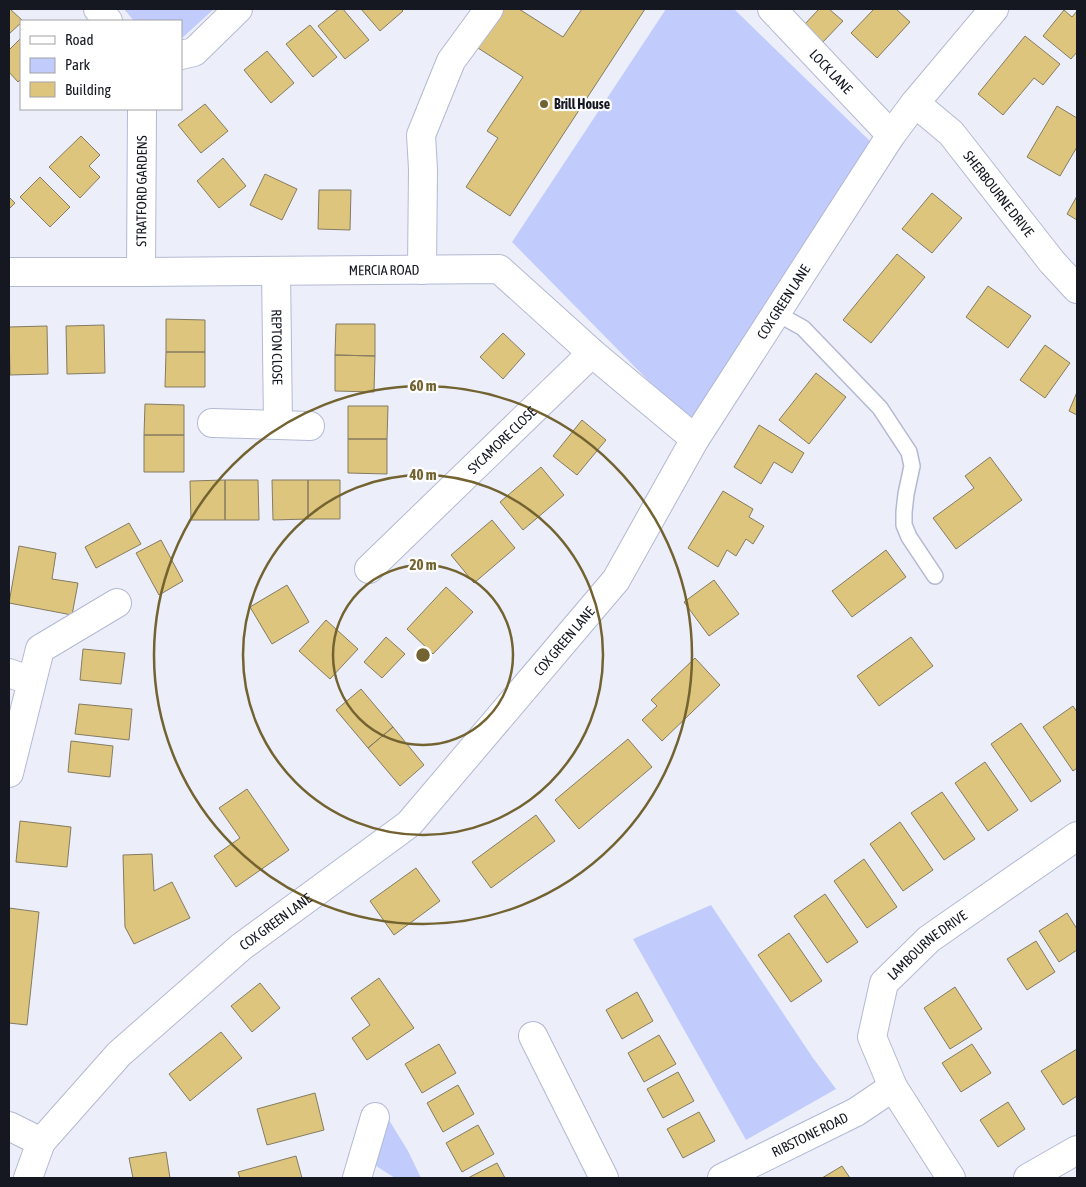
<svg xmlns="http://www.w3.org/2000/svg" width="1086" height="1187" font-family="'Asap Condensed',sans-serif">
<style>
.green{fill:#c2ccfc}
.building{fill:#ddc57d;stroke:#847b62}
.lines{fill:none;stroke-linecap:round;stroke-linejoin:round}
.service-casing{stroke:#b3b9d3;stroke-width:18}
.minor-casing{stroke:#b3b9d3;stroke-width:30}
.service{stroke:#fff;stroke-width:15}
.minor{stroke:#fff;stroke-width:28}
.ring{fill:none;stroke:#736331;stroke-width:2.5}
.poi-dot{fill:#736331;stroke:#fff;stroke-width:2}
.labels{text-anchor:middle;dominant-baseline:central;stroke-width:4.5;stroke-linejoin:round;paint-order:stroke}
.street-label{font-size:14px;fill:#151721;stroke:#fff}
.poi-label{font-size:14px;font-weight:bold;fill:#151721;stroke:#fff;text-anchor:start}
.centre{fill:#736331;stroke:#fff;stroke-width:2.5}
.ring-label{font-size:15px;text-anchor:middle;font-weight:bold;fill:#736331;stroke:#fff;stroke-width:4.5;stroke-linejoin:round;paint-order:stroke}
</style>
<rect width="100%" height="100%" fill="#eceffa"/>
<path class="green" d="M 124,9 L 214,9 L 181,39 L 181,21 L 134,21 Z
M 666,9 L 734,9 L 873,144 L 689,422 L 512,242 Z
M 711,905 L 813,1058 L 836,1089 L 746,1140 L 633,939 Z
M 389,1120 L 408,1151 L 421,1178 L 395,1178 L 376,1166 L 372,1148 Z"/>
<path class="building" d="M 9,9 L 10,9 L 23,21 L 9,34 Z
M 339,9 L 343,9 L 369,40 L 345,59 L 318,26 Z
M 361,9 L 401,9 L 403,11 L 380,31 Z
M 503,9 L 519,9 L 563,37 L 582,9 L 645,9 L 510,216 L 466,187 L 498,138 L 487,131 L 523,77 L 478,48 Z
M 819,9 L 829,9 L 843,21 L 822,43 L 804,25 Z
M 874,9 L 896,9 L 910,22 L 877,58 L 851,33 Z
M 1064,10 L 1072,17 L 1077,11 L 1077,52 L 1071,59 L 1043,36 Z
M 310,25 L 337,57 L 313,77 L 286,44 Z
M 1025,36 L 1060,64 L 1043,85 L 1034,78 L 1003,115 L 978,94 Z
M 21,38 L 21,79 L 18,82 L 9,72 L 9,50 Z
M 267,51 L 294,83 L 271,103 L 244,70 Z
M 205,104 L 228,131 L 201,153 L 178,125 Z
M 1057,106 L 1077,118 L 1077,147 L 1060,176 L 1027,157 Z
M 81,136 L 100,155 L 89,166 L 100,177 L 80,198 L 49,167 Z
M 223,158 L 246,186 L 219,208 L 197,181 Z
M 265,174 L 297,189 L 282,220 L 250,205 Z
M 40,177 L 70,207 L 50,227 L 20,197 Z
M 319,190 L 351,190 L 350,230 L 318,229 Z
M 932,193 L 962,218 L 932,253 L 902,229 Z
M 1077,196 L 1077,220 L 1067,214 Z
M 9,197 L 15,203 L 9,209 Z
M 897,254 L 925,277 L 871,343 L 843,320 Z
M 988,286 L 1031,316 L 1008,348 L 966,317 Z
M 166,319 L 205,320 L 205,352 L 166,352 Z
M 336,324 L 375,324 L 375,356 L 335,355 Z
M 104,325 L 105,373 L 67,374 L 66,326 Z
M 47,326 L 48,374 L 10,375 L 9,327 Z
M 503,333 L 525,354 L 503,379 L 480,357 Z
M 1045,345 L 1070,363 L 1045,398 L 1020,380 Z
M 166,352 L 205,352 L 205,387 L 165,387 Z
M 335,355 L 375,356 L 374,392 L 335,391 Z
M 816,373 L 846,397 L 809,444 L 779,420 Z
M 1077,392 L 1077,415 L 1069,411 Z
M 145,404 L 184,405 L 184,435 L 144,435 Z
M 348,406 L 388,406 L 387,439 L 348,439 Z
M 582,420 L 606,440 L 577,475 L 553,456 Z
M 759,425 L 804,453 L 792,473 L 774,462 L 761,484 L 734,467 Z
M 144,435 L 184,435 L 184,472 L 144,472 Z
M 348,439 L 387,439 L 387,474 L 348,473 Z
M 990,457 L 1022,500 L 956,549 L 933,518 L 974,488 L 965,476 Z
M 541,467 L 564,495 L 523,530 L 500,502 Z
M 225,480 L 258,480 L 259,520 L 225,520 Z
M 225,480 L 225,520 L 191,520 L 190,481 Z
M 272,480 L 308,480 L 308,519 L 273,520 Z
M 308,480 L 340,480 L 340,519 L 308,519 Z
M 723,491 L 753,509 L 749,517 L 764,526 L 753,544 L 746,539 L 736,556 L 727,550 L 718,567 L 688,548 Z
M 492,520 L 515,548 L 474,583 L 451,555 Z
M 129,523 L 141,544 L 96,568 L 85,547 Z
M 161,540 L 183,581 L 159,595 L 136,553 Z
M 19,546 L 56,553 L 52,579 L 78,583 L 72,615 L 9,603 Z
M 886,550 L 906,577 L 852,617 L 832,591 Z
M 714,580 L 739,614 L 709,636 L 684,602 Z
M 287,585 L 309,622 L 272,644 L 250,607 Z
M 446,587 L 473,612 L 433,654 L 407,629 Z
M 326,620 L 358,649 L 330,679 L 299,651 Z
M 386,637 L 405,654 L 382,678 L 364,662 Z
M 911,637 L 933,666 L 879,706 L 857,676 Z
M 83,649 L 125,653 L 121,684 L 80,680 Z
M 695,658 L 720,685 L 662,741 L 642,720 L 657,706 L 651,700 Z
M 361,689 L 393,727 L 368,748 L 336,710 Z
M 79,704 L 132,709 L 129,740 L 75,734 Z
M 1073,706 L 1077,712 L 1077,768 L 1073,771 L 1043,727 Z
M 1021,723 L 1061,781 L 1031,802 L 991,744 Z
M 393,727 L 424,765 L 400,786 L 368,748 Z
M 628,739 L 652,767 L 579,829 L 555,800 Z
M 71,741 L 113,746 L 110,777 L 68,772 Z
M 985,762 L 1018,810 L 988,831 L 955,783 Z
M 247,789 L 289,850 L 236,887 L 214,856 L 240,838 L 219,808 Z
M 942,792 L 975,839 L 944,860 L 911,813 Z
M 536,815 L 555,841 L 491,888 L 472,862 Z
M 20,821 L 71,827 L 67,867 L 16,862 Z
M 900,822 L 933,870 L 903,891 L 870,844 Z
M 152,854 L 154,891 L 172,882 L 190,918 L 134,944 L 125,927 L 123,855 Z
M 864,859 L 897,907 L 867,928 L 834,881 Z
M 416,868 L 440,901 L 394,935 L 370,901 Z
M 825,894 L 858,942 L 827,963 L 794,916 Z
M 9,908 L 39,912 L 27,1025 L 9,1023 Z
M 1067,913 L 1077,929 L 1077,950 L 1059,962 L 1039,931 Z
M 789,933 L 822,981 L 791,1002 L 758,955 Z
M 1036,941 L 1055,972 L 1027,990 L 1007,959 Z
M 379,978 L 414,1028 L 367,1060 L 352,1038 L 370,1025 L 351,998 Z
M 260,983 L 280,1008 L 252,1032 L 231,1006 Z
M 955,987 L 982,1029 L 950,1049 L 924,1008 Z
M 637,992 L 653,1021 L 622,1039 L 606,1010 Z
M 221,1032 L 242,1058 L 190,1101 L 169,1074 Z
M 659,1035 L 676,1064 L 644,1082 L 628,1053 Z
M 439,1044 L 456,1073 L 422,1093 L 405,1064 Z
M 972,1044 L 991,1073 L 961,1092 L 942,1063 Z
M 1077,1049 L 1077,1096 L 1063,1105 L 1041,1071 Z
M 678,1072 L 694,1101 L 663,1118 L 647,1089 Z
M 458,1085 L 474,1114 L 443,1132 L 427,1103 Z
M 315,1093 L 324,1130 L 267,1145 L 257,1109 Z
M 1008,1102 L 1025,1129 L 998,1147 L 980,1120 Z
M 699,1112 L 715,1141 L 683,1158 L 667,1129 Z
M 478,1125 L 494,1154 L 462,1172 L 446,1143 Z
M 166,1152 L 170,1178 L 133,1178 L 129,1158 Z
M 296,1156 L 302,1178 L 240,1178 L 238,1172 Z
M 497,1163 L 505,1178 L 468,1178 Z
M 842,1166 L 850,1178 L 822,1178 Z"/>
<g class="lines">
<defs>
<path id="service" d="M 776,313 L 803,328 L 880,408 L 909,452 L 912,466 L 906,494 L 904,512 L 904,525 L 909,537 L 935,576"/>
<g id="minor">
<path d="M 98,9 L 108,21"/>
<path id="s1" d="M 772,9 L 891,135"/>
<path d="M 181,55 L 194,52 L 238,9"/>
<path id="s2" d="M 915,103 L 951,133 L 1052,262 L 1077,289"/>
<path d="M 422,270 L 423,169 L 421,135 L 451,61 L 489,9"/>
<path id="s3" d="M 276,271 L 278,424"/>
<path id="s4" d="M 9,272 L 141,272 L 499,269 L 592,353 L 695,439"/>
<path id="s5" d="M 141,272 L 142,109"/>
<path d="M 212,423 L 310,426"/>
<path id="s6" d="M 369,569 L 592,353"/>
<path d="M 9,673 L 31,681"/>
<path d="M 9,773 L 40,649 L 117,603"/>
<path d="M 533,1036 L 604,1178"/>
<path d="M 9,1126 L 41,1142"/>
<path id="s7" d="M 28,1178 L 41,1142 L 119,1054 L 241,947 L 409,824 L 616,580 L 695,439 L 891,135 L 915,103 L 994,9"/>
<path d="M 357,1178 L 375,1117"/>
<path id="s8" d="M 722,1178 L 856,1112 L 893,1087"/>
<path id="s9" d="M 951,1178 L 893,1087 L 872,1037 L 884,983 L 929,939 L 1077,836"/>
<path d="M 1028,1178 L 1077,1150"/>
</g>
</defs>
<use href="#service" class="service-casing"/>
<use href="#minor" class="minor-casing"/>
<use href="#service" class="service"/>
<use href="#minor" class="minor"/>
</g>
<g class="ring">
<circle cx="423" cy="655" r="90"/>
<circle cx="423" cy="655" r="180"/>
<circle cx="423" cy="655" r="269"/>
</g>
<circle class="poi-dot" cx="544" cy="104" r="5"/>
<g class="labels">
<g class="street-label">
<text stroke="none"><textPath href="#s1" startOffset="86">LOCK LANE</textPath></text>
<text stroke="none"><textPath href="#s5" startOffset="81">STRATFORD GARDENS</textPath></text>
<text stroke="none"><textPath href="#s2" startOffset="124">SHERBOURNE DRIVE</textPath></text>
<text stroke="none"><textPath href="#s4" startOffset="375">MERCIA ROAD</textPath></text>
<text stroke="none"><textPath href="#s7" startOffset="1171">COX GREEN LANE</textPath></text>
<text stroke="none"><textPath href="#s3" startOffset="76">REPTON CLOSE</textPath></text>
<text stroke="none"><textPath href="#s6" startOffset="185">SYCAMORE CLOSE</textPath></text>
<text stroke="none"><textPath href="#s7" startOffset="766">COX GREEN LANE</textPath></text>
<text stroke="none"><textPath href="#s7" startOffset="361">COX GREEN LANE</textPath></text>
<text stroke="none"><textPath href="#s9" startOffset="275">LAMBOURNE DRIVE</textPath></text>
<text stroke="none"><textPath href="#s8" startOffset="98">RIBSTONE ROAD</textPath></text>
</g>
<g class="poi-label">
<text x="554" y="104">Brill House</text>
</g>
</g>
<circle cx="423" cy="655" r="8" class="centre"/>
<g class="ring-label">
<text x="423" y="391">60 m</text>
<text x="423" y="480">40 m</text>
<text x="423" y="570">20 m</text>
</g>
<rect width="1086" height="1187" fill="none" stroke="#151721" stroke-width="20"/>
<rect x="20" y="20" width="162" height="90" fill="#ffffff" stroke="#a1a2a6"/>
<rect x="30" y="36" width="25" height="8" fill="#ffffff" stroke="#a1a2a6"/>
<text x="65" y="45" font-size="15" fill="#151721">Road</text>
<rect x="30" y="58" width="25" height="15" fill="#c2ccfc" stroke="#a1a2a6"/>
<text x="65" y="70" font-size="15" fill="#151721">Park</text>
<rect x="30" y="82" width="25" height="15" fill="#ddc57d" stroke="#a1a2a6"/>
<text x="65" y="95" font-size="15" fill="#151721">Building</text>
</svg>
